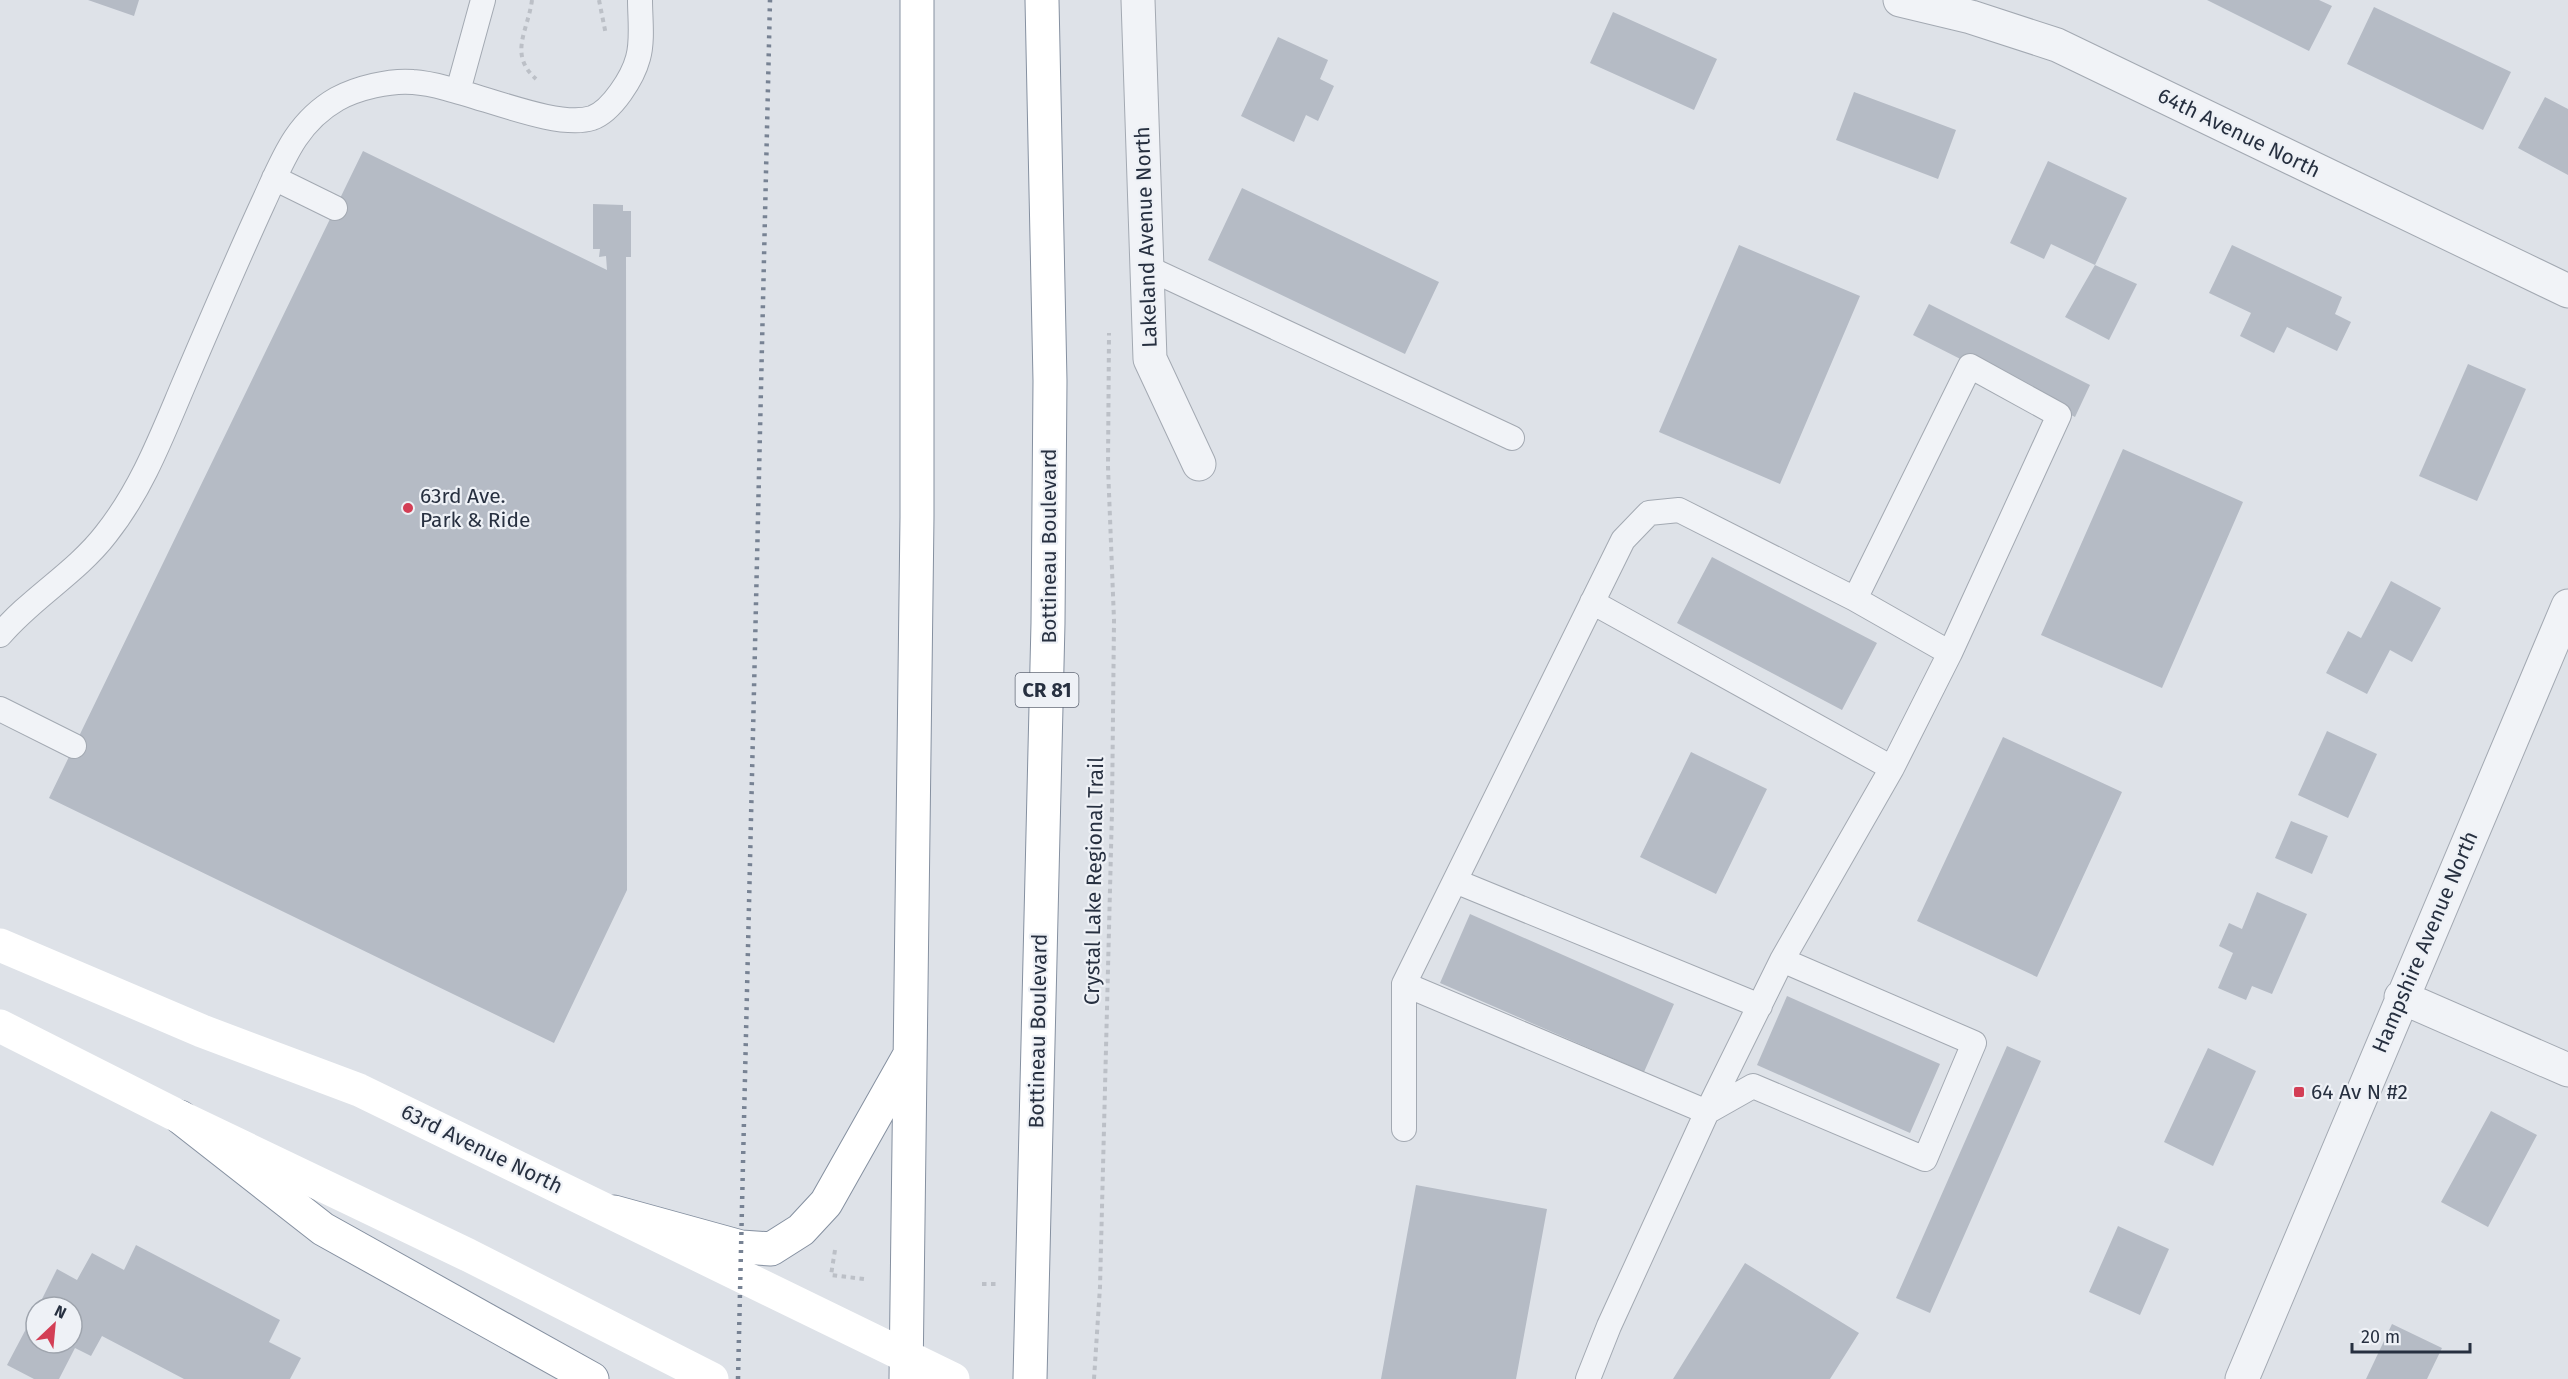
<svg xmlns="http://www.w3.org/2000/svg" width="2568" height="1379" font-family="'Fira Sans',sans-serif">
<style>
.building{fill:#b5bbc5}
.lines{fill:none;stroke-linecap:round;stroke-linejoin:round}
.lane-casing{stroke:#a3a9b2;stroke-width:26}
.street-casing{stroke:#a3a9b2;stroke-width:35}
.highway-casing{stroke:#8590a0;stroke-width:35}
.path{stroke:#bcc0c7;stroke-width:4;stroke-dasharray:4.5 4.5;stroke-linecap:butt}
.lane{stroke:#f1f3f7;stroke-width:24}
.street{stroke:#f1f3f7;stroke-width:33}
.secondary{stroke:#fff;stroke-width:33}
.highway{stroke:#fff;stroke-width:33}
.rail{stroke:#778293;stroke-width:4.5;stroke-dasharray:3 6;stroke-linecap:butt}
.poi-dot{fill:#d33e55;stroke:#eef1f6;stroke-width:2}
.labels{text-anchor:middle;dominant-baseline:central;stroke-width:4.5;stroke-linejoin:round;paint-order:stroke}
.shield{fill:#eef1f6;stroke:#636a77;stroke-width:1.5}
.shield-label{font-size:20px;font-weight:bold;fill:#273040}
.street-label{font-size:21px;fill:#273040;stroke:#eef1f6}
.poi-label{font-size:21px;fill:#273040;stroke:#eef1f6;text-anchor:start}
</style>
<rect width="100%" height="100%" fill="#dee2e8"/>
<path class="building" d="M 88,0 L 139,0 L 134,16 Z
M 2207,0 L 2319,0 L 2332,6 L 2309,51 Z
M 2374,7 L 2511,72 L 2483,130 L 2347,64 Z
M 1613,12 L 1717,59 L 1694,110 L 1590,63 Z
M 1278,37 L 1328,60 L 1320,79 L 1334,86 L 1318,121 L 1306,115 L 1294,142 L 1241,116 Z
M 1854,92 L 1956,130 L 1938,179 L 1836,140 Z
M 2545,97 L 2568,109 L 2568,175 L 2518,148 Z
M 363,151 L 607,270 L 606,256 L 599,257 L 600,249 L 593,249 L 593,204 L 623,205 L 623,211 L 631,211 L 631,257 L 626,257 L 627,890 L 554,1043 L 49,798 Z
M 2048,161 L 2127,198 L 2095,265 L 2137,284 L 2109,340 L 2065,317 L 2095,265 L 2051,244 L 2044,259 L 2010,243 Z
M 1242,188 L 1439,282 L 1405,354 L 1208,260 Z
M 1739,245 L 1860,296 L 1780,484 L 1659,432 Z
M 2232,245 L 2342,297 L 2335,314 L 2351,322 L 2337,351 L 2287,327 L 2274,353 L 2240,336 L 2251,313 L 2209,293 Z
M 1929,304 L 2090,385 L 2075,417 L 1913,335 Z
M 2468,364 L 2526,389 L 2477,501 L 2419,476 Z
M 2123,449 L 2243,502 L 2162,688 L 2041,635 Z
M 1712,557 L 1877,643 L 1842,710 L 1677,623 Z
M 2391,581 L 2441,608 L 2412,662 L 2390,650 L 2367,694 L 2326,673 L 2348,631 L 2361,638 Z
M 2327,731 L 2377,754 L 2348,818 L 2298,795 Z
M 2003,737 L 2122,792 L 2037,977 L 1917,921 Z
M 1691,752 L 1767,789 L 1716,894 L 1640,857 Z
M 2291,821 L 2328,836 L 2312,874 L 2275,858 Z
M 2257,892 L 2307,914 L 2272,994 L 2252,986 L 2246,1000 L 2218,988 L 2233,953 L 2219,946 L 2229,923 L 2242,929 Z
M 1470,914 L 1674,1004 L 1644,1072 L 1440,983 Z
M 1787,996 L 1940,1064 L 1910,1133 L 1757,1065 Z
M 2007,1046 L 2041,1061 L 1930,1313 L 1896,1298 Z
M 2208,1048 L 2256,1071 L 2213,1166 L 2164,1142 Z
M 2491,1111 L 2537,1135 L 2488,1227 L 2441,1202 Z
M 1416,1185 L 1547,1209 L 1516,1379 L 1381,1379 Z
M 2118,1226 L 2169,1249 L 2140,1315 L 2089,1292 Z
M 136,1245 L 280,1320 L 269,1342 L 301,1358 L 290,1379 L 184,1379 L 102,1336 L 91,1356 L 75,1348 L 59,1379 L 34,1379 L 7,1365 L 36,1310 L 36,1343 L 72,1343 L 72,1307 L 38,1307 L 57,1269 L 77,1280 L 92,1253 L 124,1270 Z
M 1745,1263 L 1859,1333 L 1830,1379 L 1673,1379 Z
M 2392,1324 L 2442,1348 L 2427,1379 L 2366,1379 Z"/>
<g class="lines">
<defs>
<path id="lane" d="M 458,91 L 483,0
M 274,178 L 335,208
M 1146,267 L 1512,438
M 1855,599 L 1950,653
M 1592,602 L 1892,768
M 0,635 C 31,598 76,573 106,534 C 141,490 161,438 183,386 C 209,325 235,264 263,203 C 282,162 295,123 337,99 C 357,88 390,80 413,82 C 461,85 552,131 592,118 C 612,111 633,77 638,58 C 643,41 640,18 640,0
M 0,709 L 74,746
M 1455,881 L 1760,1006
M 1404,984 L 1707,1112 L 1753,1086 L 1925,1159 L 1974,1043 L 1782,960
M 1404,1129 L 1404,984 L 1623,540 L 1649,513 L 1679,510 L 1855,599 L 1970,366 L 2059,415 L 1950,653 L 1892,768 L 1782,960 L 1707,1112 L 1609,1326 L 1588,1379"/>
<path id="street" d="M 1138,0 L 1150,359 L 1199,464
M 1900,0 L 1971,17 L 2057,45 L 2568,291
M 2401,997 L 2568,1070
M 2242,1379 L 2568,606"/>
<path id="highway" d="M 180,1117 L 323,1229 L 592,1379
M 614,1212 L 741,1247 L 771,1249 L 801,1230 L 826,1203 L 909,1056
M 906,1379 L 917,517 L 917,0
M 1030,1379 L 1048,623 L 1050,381 L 1042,0"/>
</defs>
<use href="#lane" class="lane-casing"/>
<use href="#street" class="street-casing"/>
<use href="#highway" class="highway-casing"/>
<path class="path" d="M 532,0 C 528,31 508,54 536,79
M 599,0 L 606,35
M 835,1250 L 831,1275 L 864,1279
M 982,1284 L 996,1284
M 1094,1379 L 1100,1287 L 1112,810 L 1114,620 L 1108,467 L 1109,333"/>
<use href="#lane" class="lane"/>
<use href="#street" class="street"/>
<path class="secondary" d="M 0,945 L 202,1031 L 359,1090 L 953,1379
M 0,1026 L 180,1117 L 468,1255 L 712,1379"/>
<use href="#highway" class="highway"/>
<path class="rail" d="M 738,1379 L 770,0"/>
</g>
<g class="poi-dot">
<circle cx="408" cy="508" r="6"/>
<rect x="2293" y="1086" width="12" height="12" rx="3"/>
</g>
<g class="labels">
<rect class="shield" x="1015.5" y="673" width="63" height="34" rx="4.5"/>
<g class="shield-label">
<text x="1047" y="690">CR 81</text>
</g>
<g class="street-label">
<text transform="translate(2239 133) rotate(26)">64th Avenue North</text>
<text transform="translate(1146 237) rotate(-92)">Lakeland Avenue North</text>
<text transform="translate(1049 546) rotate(-90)">Bottineau Boulevard</text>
<text transform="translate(1094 881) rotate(-89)">Crystal Lake Regional Trail</text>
<text transform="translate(2425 942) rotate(-67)">Hampshire Avenue North</text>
<text transform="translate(1038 1031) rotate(-89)">Bottineau Boulevard</text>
<text transform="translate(482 1149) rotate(26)">63rd Avenue North</text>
</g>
<g class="poi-label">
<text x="420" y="496">63rd Ave.<tspan x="420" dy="24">Park &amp; Ride</tspan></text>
<text x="2311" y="1092">64 Av N #2</text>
</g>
</g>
<g transform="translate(54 1325) rotate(26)"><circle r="28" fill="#eef1f6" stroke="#9ea4ad" stroke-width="1.5"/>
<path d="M0-4.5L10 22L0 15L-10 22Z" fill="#d33e55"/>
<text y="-9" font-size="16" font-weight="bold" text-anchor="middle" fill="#273040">N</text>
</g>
<path d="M2352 1343v9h118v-9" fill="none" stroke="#273040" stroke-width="3"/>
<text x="2361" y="1343" font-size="18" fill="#273040" stroke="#eef1f6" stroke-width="4.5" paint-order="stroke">20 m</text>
</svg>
